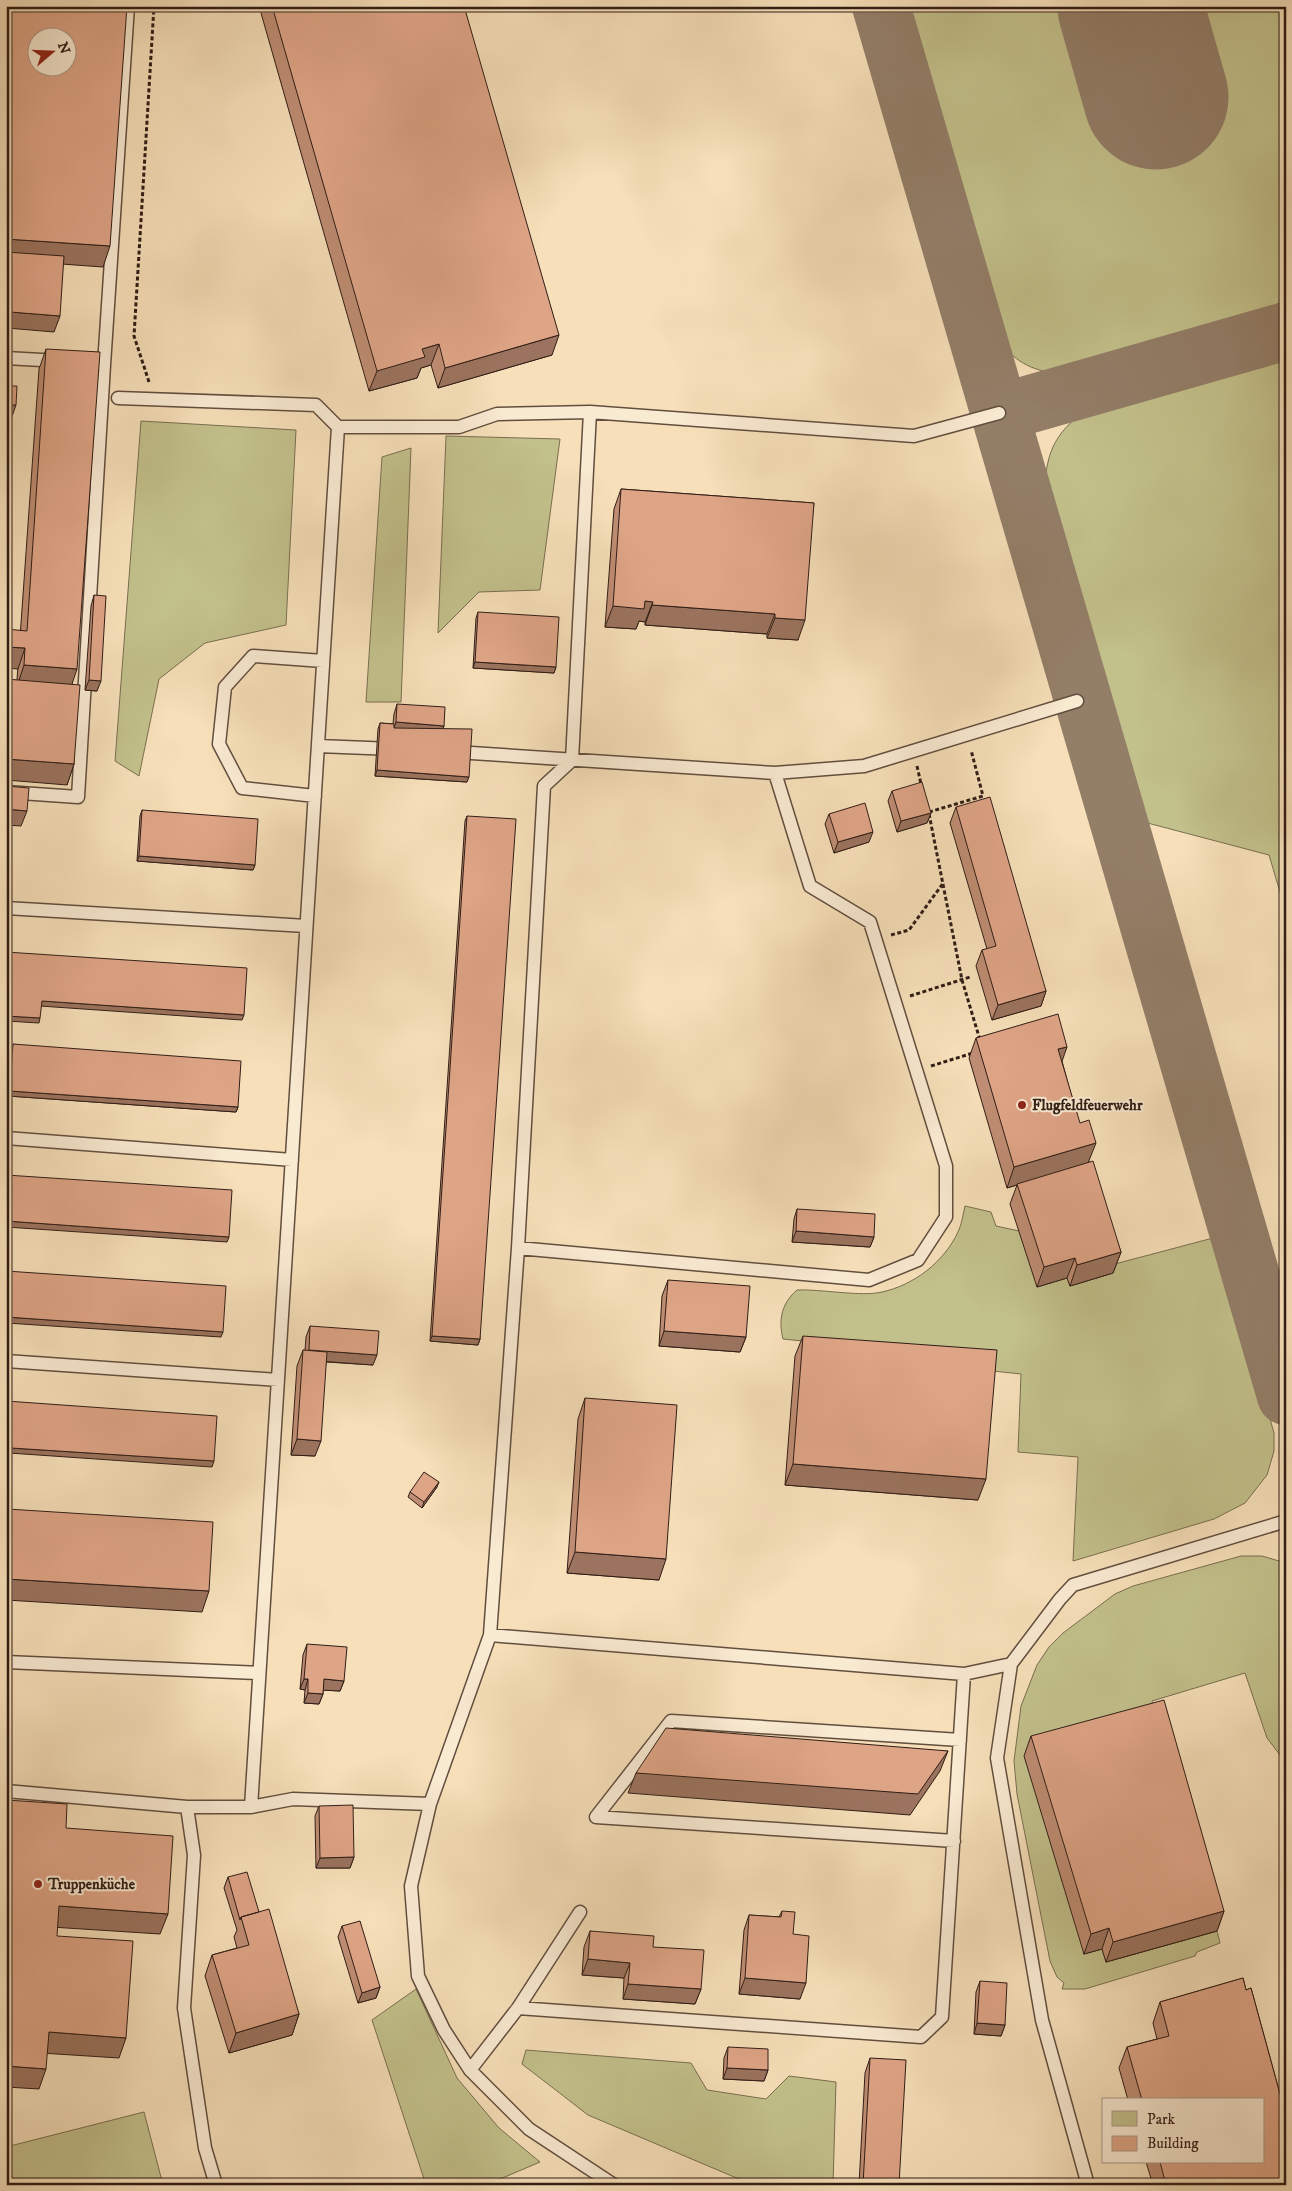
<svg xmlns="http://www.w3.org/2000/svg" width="1292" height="2191" font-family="'IM FELL DW Pica',serif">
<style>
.green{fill:#c2c08b;stroke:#796e50}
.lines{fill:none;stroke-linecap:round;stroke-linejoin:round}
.taxiway{stroke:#937e68;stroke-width:58}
.runway{stroke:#937e68;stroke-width:145}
.lane-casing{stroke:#624e3f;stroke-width:15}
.path{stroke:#301d16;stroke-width:3;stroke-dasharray:4 2.5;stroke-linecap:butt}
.lane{stroke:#f9ead2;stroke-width:12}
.wall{fill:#bf8d73;stroke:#301d16}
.shaded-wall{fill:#9b735e;stroke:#301d16}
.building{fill:#dea486;stroke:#301d16;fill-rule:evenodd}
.poi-dot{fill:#8f2418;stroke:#f9ead2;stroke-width:2}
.labels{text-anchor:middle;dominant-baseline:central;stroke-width:4;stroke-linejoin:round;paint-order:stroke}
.poi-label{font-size:15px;font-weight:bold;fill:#301d16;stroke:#f9ead2;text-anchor:start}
</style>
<rect width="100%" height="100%" fill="#f6dfb9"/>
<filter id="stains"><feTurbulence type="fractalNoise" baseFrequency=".004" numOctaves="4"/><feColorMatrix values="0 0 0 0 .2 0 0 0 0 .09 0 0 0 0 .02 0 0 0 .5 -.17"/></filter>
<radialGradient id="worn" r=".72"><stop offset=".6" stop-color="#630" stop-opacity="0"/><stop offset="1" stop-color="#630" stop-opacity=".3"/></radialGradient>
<path class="green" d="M 905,6 L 1286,6 L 1286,309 L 1063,373 C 1039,373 1020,365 1004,347 Z
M 1286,350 L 1286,912 L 1269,855 L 1140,821 L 1045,489 C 1046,448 1058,430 1091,406 Z
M 141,421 L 296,430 L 286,625 L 205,643 L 159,679 L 139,776 L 115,761 Z
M 446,436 L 560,439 L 540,590 L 479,592 L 438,633 Z
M 411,448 L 401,702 L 366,702 L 382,457 Z
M 965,1206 L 991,1212 L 996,1226 L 1019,1231 L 1067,1278 L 1070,1286 L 1113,1273 L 1111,1265 L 1213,1238 L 1220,1241 L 1274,1433 L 1274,1451 L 1267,1475 L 1245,1503 L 1214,1519 L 1073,1561 L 1078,1457 L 1018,1452 L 1021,1374 L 983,1370 L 851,1346 L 783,1339 C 778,1319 782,1303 797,1290 C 821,1289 862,1297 882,1292 C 914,1285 944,1262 958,1232 C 962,1224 963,1214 965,1206 Z
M 1241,1556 L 1262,1556 L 1286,1563 L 1286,1755 L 1280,1755 L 1267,1738 L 1245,1673 L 1152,1701 L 1157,1720 L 1083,1954 L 1102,1949 L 1106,1962 L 1217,1931 L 1220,1943 L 1197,1952 L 1195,1956 L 1085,1989 L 1062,1989 L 1064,1983 L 1057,1977 L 1050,1961 L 1017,1794 L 1014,1761 L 1021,1706 L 1037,1665 L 1049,1647 L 1063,1633 L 1115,1594 L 1133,1586 Z
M 416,1989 L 457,2078 L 499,2128 L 540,2162 L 486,2185 L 426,2185 L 372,2020 Z
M 526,2050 L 691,2063 L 707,2090 L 766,2099 L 789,2076 L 836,2082 L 833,2185 L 753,2185 L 588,2115 L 522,2064 Z
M 144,2112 L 163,2185 L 6,2185 L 6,2147 Z"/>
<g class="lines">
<path class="taxiway" d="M 881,6 L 1286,1396
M 999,413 L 1286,331"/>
<path class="runway" d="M 1130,6 L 1156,97"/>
<defs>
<path id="lane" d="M 6,358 L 59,361
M 96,364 L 104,365 L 128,6
M 118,398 L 316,405 L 338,427
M 590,412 L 572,760 L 544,786 L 518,1248 L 490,1635 L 430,1804 L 411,1886 L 418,1976 L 444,2030 L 470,2070 L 529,2129 L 614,2185
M 318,746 L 393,749
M 456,752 L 775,773 L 864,766 L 1077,701
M 6,792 L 78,797 L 104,365
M 315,796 L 242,788 L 219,744 L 225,687 L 253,656 L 323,661
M 6,908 L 306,926
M 6,1138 L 292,1160
M 518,1248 L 869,1280 L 918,1260 L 946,1217 L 946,1166 L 870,922 L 810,886 L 775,773
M 6,1361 L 278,1380
M 490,1635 L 964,1674 L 1011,1664
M 6,1662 L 259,1673
M 6,1791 L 187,1807 L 251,1807 L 293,1799 L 430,1804
M 187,1807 L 194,1855 L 184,2008 L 205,2148 L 216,2185
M 251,1807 L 338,427 L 459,427 L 497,414 L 590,412 L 914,436 L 999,413
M 954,1841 L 596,1817 L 671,1721 L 960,1740
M 518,2008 L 921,2037 L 942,2017 L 964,1674
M 470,2070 L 518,2008 L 580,1912
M 1088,2185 L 1042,2020 L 997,1758 L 1011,1664 L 1060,1599 L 1073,1585 L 1286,1521"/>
</defs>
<use href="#lane" class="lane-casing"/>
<path class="path" d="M 149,382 L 134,336 L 154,6
M 917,766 L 921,784
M 929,812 L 983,796 L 971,750
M 929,814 L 962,980 L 980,1040
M 891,935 L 909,930 L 944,882
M 910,996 L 970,977
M 931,1066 L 973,1053"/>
<use href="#lane" class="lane"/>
</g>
<path class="wall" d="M 259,6 L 464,6 L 552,355 L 438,388 L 431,365 L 421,368 L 417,378 L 369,391 Z
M 46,349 L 72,684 L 74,764 L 67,785 L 17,680 L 39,369 Z
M 621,489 L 814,503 L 798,640 L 767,638 L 767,634 L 645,625 L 645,622 L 639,621 L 636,629 L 605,627 L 614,509 Z
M 94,595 L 97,691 L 85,690 L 91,606 Z
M 478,612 L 556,667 L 554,673 L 473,668 L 476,618 Z
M 397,704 L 444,726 L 443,729 L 467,782 L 375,776 L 378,729 L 380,723 L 393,724 L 394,714 Z
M 892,791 L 931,813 L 927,823 L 897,832 L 888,801 Z
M 956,807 L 1046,991 L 1041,1006 L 992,1020 L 976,966 L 982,950 L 987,949 L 950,823 Z
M 142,810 L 255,865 L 253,870 L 137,861 L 140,816 Z
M 829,814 L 869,842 L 834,853 L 825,824 Z
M 467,816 L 480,1339 L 478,1345 L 430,1341 L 465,821 Z
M 976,1038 L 1062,1061 L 1089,1162 L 1121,1252 L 1113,1273 L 1070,1286 L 1067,1278 L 1037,1287 L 1010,1204 L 1017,1185 L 1007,1188 L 969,1058 Z
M 13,1044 L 238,1107 L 236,1112 L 8,1096 L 11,1050 Z
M 797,1209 L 874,1237 L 870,1247 L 792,1242 L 794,1219 Z
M 668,1280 L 746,1337 L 740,1352 L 659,1346 L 662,1296 Z
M 310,1326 L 373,1365 L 326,1362 L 315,1456 L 291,1455 L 297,1366 L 303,1350 L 305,1350 L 306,1337 Z
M 803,1336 L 978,1500 L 785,1485 L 795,1356 Z
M 585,1398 L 659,1580 L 567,1573 L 578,1419 Z
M 437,1487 L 422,1508 L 408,1497 L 410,1492 Z
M 307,1644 L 344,1681 L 340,1691 L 323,1690 L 323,1694 L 319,1704 L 304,1703 L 305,1690 L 300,1689 L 303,1655 Z
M 1031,1736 L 1224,1911 L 1217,1931 L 1106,1962 L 1102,1949 L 1084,1954 L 1024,1756 Z
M 319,1806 L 354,1857 L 350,1868 L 316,1868 L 315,1816 Z
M 228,1877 L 259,1912 L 299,2014 L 292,2035 L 229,2053 L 205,1976 L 212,1955 L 237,1948 L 234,1937 L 237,1930 L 224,1888 Z
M 782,1911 L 793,1934 L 800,1999 L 739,1994 L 744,1930 L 749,1915 L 779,1917 Z
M 342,1926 L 380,1987 L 376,1998 L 358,2003 L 338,1937 Z
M 590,1931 L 653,1947 L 701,1989 L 695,2004 L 623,1999 L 624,1978 L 582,1975 L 584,1947 Z
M 1243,1978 L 1246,1990 L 1251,1988 L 1286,2116 L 1286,2185 L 1153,2185 L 1146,2162 L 1263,2162 L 1263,2100 L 1128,2100 L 1119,2068 L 1127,2047 L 1157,2039 L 1153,2023 L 1160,2002 Z
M 980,1981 L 1005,2025 L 1001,2036 L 974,2034 L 976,1992 Z
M 728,2047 L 768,2070 L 764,2081 L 723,2079 L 724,2058 Z
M 870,2058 L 899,2185 L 859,2185 L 865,2073 Z"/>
<path class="shaded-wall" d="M 6,239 L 110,246 L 103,267 L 6,260 Z
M 10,312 L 60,316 L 54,332 L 7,328 L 6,330 L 6,322 Z
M 559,335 L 552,355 L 438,388 L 445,368 Z
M 439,344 L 431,365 L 421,368 L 417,378 L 369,391 L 377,371 L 422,349 Z
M 11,405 L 16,405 L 9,425 Z
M 645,601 L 653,602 L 645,622 L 639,621 L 636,629 L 605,627 L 613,606 Z
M 652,605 L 775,614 L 767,634 L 645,625 Z
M 775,618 L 805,620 L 798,640 L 767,638 Z
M 6,647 L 25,648 L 18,669 L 6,668 Z
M 475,662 L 556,667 L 554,673 L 473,668 Z
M 24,665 L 77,669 L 70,690 L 17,686 Z
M 89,680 L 101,681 L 97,691 L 85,690 Z
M 396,722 L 444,726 L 440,736 L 392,733 Z
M 6,759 L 74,764 L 67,785 L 6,780 Z
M 377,770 L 469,777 L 467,782 L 375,776 Z
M 6,809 L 27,811 L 21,826 L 6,825 Z
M 931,813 L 927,823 L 897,832 L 901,821 Z
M 873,832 L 869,842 L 834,853 L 838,842 Z
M 139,856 L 255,865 L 253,870 L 137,861 Z
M 1046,991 L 1041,1006 L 992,1020 L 998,1005 Z
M 42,1001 L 244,1015 L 242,1020 L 40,1006 Z
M 6,1016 L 40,1018 L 39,1023 L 6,1021 Z
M 1067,1047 L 1060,1067 L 1058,1049 Z
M 10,1091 L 238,1107 L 236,1112 L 8,1096 Z
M 1096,1143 L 1088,1163 L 1007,1188 L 1014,1167 Z
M 6,1221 L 229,1237 L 227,1242 L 6,1227 Z
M 796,1231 L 874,1237 L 870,1247 L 792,1242 Z
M 1121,1252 L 1113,1273 L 1070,1286 L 1077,1265 Z
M 1075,1258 L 1067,1278 L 1037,1287 L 1044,1267 Z
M 6,1317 L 223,1332 L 221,1337 L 6,1323 Z
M 664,1331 L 746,1337 L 740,1352 L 659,1346 Z
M 432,1336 L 480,1339 L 478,1345 L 430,1341 Z
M 309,1350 L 377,1355 L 373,1365 L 305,1360 Z
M 297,1439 L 321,1441 L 315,1456 L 291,1455 Z
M 11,1448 L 214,1461 L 212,1467 L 9,1453 Z
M 793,1464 L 986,1479 L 978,1500 L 785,1485 Z
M 6,1465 L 10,1466 L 8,1471 L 6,1471 Z
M 439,1482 L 437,1487 L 422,1508 L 424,1502 Z
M 575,1552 L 666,1559 L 659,1580 L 567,1573 Z
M 6,1579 L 209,1591 L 202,1612 L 6,1600 Z
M 304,1679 L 308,1679 L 305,1690 L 300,1689 Z
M 324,1679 L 344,1681 L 340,1691 L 320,1690 Z
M 308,1693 L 323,1694 L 319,1704 L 304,1703 Z
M 948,1751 L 940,1771 L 910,1815 L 628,1793 L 636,1773 Z
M 354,1857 L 350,1868 L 316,1868 L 320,1858 Z
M 59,1906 L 168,1914 L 160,1934 L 51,1927 Z
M 1224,1911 L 1217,1931 L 1106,1962 L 1113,1942 Z
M 1109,1928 L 1102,1949 L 1084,1954 L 1091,1934 Z
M 588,1959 L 630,1963 L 624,1978 L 582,1975 Z
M 745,1978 L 806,1983 L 800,1999 L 739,1994 Z
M 628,1984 L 701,1989 L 695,2004 L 623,1999 Z
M 380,1987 L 376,1998 L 358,2003 L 362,1993 Z
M 299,2014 L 292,2035 L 229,2053 L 236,2033 Z
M 977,2023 L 1005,2025 L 1001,2036 L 974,2034 Z
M 49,2032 L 126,2038 L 119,2058 L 41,2053 Z
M 6,2066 L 46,2069 L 39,2089 L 6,2087 Z
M 727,2068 L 768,2070 L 764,2081 L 723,2079 Z"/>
<path class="building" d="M 6,6 L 127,6 L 110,246 L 6,239 ZM 38,38 L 68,38 L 68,68 L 38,68 Z
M 272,6 L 464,6 L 559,335 L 445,368 L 439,344 L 422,349 L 425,357 L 377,371 Z
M 6,252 L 64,256 L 60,316 L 10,312 L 9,322 L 6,322 Z
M 46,349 L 100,352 L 77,669 L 24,665 L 25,648 L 6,647 L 6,629 L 27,631 Z
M 6,386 L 17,386 L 16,405 L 11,405 L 6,471 Z
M 621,489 L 814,503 L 805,620 L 775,618 L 775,614 L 652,605 L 653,602 L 645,601 L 644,609 L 613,606 Z
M 94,595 L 106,596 L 101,681 L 89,680 Z
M 478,612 L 559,617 L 556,667 L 475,662 Z
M 6,679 L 80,685 L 74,764 L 6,759 Z
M 397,704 L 445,707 L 444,726 L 396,722 Z
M 380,723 L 394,724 L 394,728 L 472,729 L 469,777 L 377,770 Z
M 922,782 L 931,813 L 901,821 L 892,791 Z
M 6,786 L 29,788 L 27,811 L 6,809 Z
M 990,797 L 1046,991 L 998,1005 L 982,950 L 996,946 L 956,807 Z
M 865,803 L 873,832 L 838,842 L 829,814 Z
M 142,810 L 258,819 L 255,865 L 139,856 Z
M 467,816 L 516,819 L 480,1339 L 432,1336 Z
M 6,952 L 247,968 L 244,1015 L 42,1001 L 40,1018 L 6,1016 Z
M 1058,1014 L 1067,1047 L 1058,1049 L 1080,1123 L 1089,1120 L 1096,1143 L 1014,1167 L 976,1038 Z
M 13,1044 L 241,1061 L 238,1107 L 10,1091 Z
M 1093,1161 L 1121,1252 L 1077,1265 L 1075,1258 L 1044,1267 L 1017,1184 Z
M 6,1175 L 232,1190 L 229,1237 L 6,1221 Z
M 797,1209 L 875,1214 L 874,1237 L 796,1231 Z
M 6,1271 L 226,1286 L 223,1332 L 6,1317 Z
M 668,1280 L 750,1286 L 746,1337 L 664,1331 Z
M 310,1326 L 379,1331 L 377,1355 L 309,1350 Z
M 803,1336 L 997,1350 L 986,1479 L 793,1464 Z
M 303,1350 L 327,1352 L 321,1441 L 297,1439 Z
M 585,1398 L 677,1405 L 666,1559 L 575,1552 Z
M 6,1401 L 217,1416 L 214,1461 L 11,1448 L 10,1466 L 6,1465 Z
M 424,1472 L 439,1482 L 424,1502 L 410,1492 Z
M 7,1509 L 213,1522 L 209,1591 L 6,1579 Z
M 307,1644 L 347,1647 L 344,1681 L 324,1679 L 323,1694 L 308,1693 L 308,1679 L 304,1679 Z
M 1164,1700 L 1224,1911 L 1113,1942 L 1109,1928 L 1091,1934 L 1031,1736 Z
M 666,1728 L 948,1751 L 918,1794 L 636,1773 Z
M 6,1800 L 67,1804 L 66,1828 L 173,1836 L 168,1914 L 59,1906 L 57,1936 L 133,1941 L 126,2038 L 49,2032 L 46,2069 L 6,2066 Z
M 353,1805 L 354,1857 L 320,1858 L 319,1806 Z
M 247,1872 L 259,1912 L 241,1917 L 240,1920 L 228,1877 Z
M 269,1909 L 299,2014 L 236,2033 L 212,1955 L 249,1945 L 241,1917 Z
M 782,1911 L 795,1912 L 793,1934 L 809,1936 L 806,1983 L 745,1978 L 749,1915 L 781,1917 Z
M 360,1921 L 380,1987 L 362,1993 L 342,1926 Z
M 590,1931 L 654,1936 L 653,1947 L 704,1950 L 701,1989 L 628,1984 L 630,1963 L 588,1959 Z
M 1243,1978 L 1246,1990 L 1251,1988 L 1286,2116 L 1286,2185 L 1166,2185 L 1160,2162 L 1263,2162 L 1263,2100 L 1142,2100 L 1127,2047 L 1169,2036 L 1160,2002 Z
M 980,1981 L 1007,1983 L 1005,2025 L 977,2023 Z
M 728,2047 L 768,2049 L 768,2070 L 727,2068 Z
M 870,2058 L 906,2060 L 899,2185 L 863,2185 Z"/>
<g class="poi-dot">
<circle cx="1022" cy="1105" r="5"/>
<circle cx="38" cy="1884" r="5"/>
</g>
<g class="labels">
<g class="poi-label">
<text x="1032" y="1105">Flugfeldfeuerwehr</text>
<text x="48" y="1884">Truppenküche</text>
</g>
</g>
<rect width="1292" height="2191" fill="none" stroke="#f6dfb9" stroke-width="25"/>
<rect x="8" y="8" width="1277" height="2176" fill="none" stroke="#301d16" stroke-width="2.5"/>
<rect x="12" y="12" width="1267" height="2166" fill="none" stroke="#301d16"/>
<rect x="1102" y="2098" width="162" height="65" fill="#f9ead2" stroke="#a99887"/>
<rect x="1112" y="2111" width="25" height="15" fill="#c2c08b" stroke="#a99887"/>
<text x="1147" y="2124" font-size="15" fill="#301d16">Park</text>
<rect x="1112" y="2136" width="25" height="15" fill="#dea486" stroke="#a99887"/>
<text x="1147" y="2148" font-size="15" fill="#301d16">Building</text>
<g transform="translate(52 52) rotate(71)"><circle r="24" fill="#f9ead2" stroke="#a99887"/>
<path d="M0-4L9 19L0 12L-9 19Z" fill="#8f2418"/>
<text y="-8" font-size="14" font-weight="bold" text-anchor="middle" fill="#301d16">N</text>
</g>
<rect width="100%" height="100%" filter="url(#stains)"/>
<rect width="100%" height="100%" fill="url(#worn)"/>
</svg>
